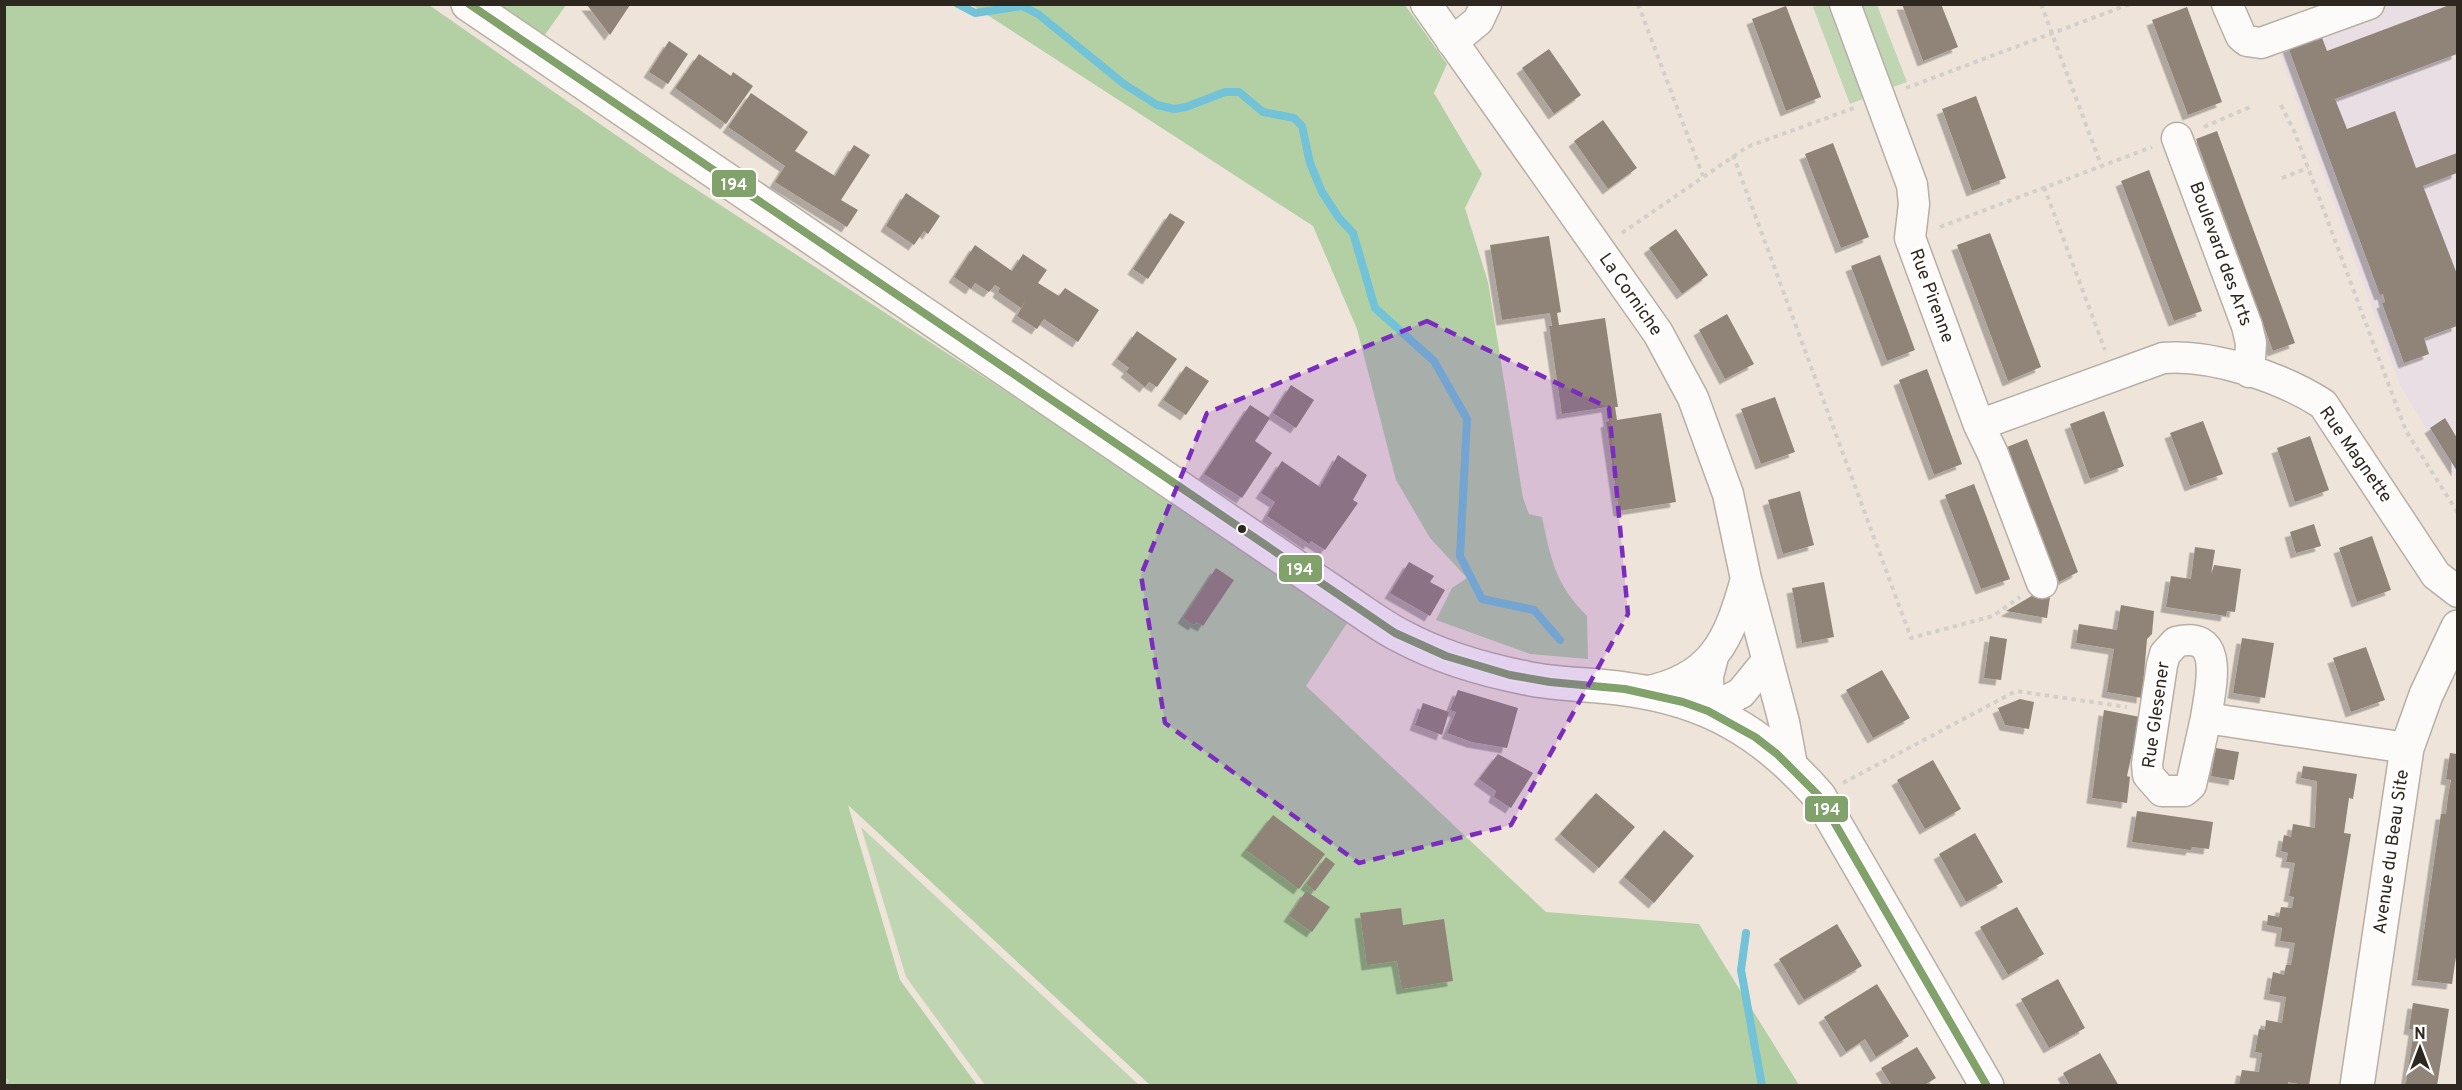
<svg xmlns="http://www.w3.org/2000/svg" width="2462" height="1090" font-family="Overpass,sans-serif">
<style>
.education{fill:#eadee5}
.green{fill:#c0d6b2}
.forest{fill:#b3d0a5}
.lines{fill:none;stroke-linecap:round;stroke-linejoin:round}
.stream{stroke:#72c2d8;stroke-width:8}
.building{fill:#8f8477;filter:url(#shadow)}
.street-casing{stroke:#b7afa6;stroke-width:33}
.secondary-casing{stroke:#b7afa6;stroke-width:36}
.path{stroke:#d3d0cc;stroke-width:4;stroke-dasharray:4.5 4.5;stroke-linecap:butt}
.street{stroke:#fdfbf9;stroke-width:30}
.secondary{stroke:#fdfbf9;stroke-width:33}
.bus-1-casing{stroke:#fff;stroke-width:12}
.bus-1{stroke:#82a26b;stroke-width:8}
.marked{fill:#7b2cbf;fill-opacity:0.2;stroke:#7b2cbf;stroke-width:4.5;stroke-dasharray:12 8;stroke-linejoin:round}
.bus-dot{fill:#2e271f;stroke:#fff;stroke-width:2}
.labels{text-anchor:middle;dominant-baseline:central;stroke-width:6;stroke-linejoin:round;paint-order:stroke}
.street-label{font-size:18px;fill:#2e271f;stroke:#fff}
.line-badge{stroke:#fff;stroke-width:2}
.badge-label{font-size:16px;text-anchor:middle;font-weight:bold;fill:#fff}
</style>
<defs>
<filter id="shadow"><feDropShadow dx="-5.5" dy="5.5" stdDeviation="0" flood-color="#0004"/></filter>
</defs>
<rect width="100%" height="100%" fill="#efe4d9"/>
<path class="education" d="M 2392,5 L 2457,5 L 2457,481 L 2400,385 L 2276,44 Z"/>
<path class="green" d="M 1820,5 L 1834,5 L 1868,97 L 1850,104 L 1813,7 Z
M 1856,5 L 1877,5 L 1907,82 L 1887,89 Z
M 861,827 L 1139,1085 L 985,1085 L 906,977 Z"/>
<path class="forest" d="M 5,4 L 429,5 L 659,165 L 1351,617 L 1306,686 L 1546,912 L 1699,924 L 1799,1085 L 1150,1085 L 848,805 L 900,980 L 977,1085 L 5,1086 Z
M 497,5 L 566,5 L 544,36 Z
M 972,5 L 1405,5 L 1447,64 L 1434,93 L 1482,174 L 1465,208 L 1488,282 L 1523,498 L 1529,514 L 1542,517 C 1551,559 1555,584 1587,616 L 1588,659 L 1530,654 L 1436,620 L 1452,588 L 1467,578 L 1430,538 L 1396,480 L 1357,329 L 1313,226 Z"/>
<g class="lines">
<path class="stream" d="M 958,4 L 975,13 L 1022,6 L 1038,14 L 1124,84 L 1157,105 L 1174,109 L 1186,107 L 1225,92 L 1239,92 L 1263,112 L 1294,118 L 1302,126 L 1310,163 L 1322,192 L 1339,218 L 1353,233 L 1375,308 L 1434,361 L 1467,419 L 1460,556 L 1482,599 L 1534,610 L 1560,640
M 1746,933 L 1741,970 L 1762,1086"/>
</g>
<path class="building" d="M 1902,4 L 1941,4 L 1958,47 L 1923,61 Z
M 2452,4 L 2457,4 L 2457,54 L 2335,99 L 2347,129 L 2395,111 L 2416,168 L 2457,153 L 2457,173 L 2423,186 L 2457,274 L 2457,326 L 2424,338 L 2429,354 L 2404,363 L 2382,303 L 2385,302 L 2383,294 L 2380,295 L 2288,47 L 2321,35 L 2327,51 Z
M 587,5 L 630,5 L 610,35 Z
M 1786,6 L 1821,97 L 1786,111 L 1752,19 Z
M 2187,7 L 2222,102 L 2188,115 L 2152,20 Z
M 669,41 L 688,54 L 668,84 L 649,72 Z
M 1549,49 L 1581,95 L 1554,114 L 1522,68 Z
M 699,54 L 731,76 L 733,72 L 753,86 L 726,124 L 675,88 Z
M 751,93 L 808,132 L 795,151 L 835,176 L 854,145 L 870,155 L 841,200 L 858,210 L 847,227 L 775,182 L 785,166 L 728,127 Z
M 1976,96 L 2006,178 L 1972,191 L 1942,109 Z
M 1603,120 L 1637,168 L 1608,189 L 1574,141 Z
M 2217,131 L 2295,343 L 2273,351 L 2196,139 Z
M 1833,143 L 1869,237 L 1841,248 L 1805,154 Z
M 2149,170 L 2202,311 L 2174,321 L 2121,181 Z
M 906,193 L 940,216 L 928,234 L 924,231 L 914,245 L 886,226 Z
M 1170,213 L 1185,222 L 1148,279 L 1133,269 Z
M 1676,229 L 1708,275 L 1682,294 L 1649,248 Z
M 1990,233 L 2041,367 L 2008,381 L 1957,245 Z
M 1549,236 L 1561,312 L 1557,313 L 1559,325 L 1605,318 L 1618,407 L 1615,407 L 1617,420 L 1661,413 L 1676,502 L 1619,511 L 1606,422 L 1609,421 L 1607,407 L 1562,414 L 1549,326 L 1552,326 L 1550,313 L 1502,320 L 1490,245 Z
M 975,245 L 1012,271 L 1023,254 L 1047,270 L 1038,283 L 1059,296 L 1055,301 L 1065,288 L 1099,310 L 1078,342 L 1044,319 L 1037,329 L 1017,316 L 1026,300 L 1021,308 L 998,292 L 1000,288 L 995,285 L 989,292 L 975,283 L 971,289 L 954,277 Z
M 1880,255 L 1915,350 L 1887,361 L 1851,266 Z
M 1727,314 L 1754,364 L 1725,379 L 1699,330 Z
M 1137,331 L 1177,359 L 1157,387 L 1149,382 L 1145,387 L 1126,372 L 1129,368 L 1117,359 Z
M 1186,366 L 1209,381 L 1186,415 L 1163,400 Z
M 1927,369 L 1962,464 L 1934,475 L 1899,380 Z
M 1291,385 L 1314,400 L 1296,428 L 1273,413 Z
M 1775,397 L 1795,452 L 1761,464 L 1741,409 Z
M 1250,405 L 1270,418 L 1255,441 L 1272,453 L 1242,498 L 1204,474 Z
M 2104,411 L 2124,466 L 2090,479 L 2070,424 Z
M 2445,418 L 2457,438 L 2457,471 L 2430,428 Z
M 2203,421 L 2223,474 L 2190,486 L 2170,433 Z
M 2310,436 L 2329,490 L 2295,502 L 2277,448 Z
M 2027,439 L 2078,572 L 2059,582 L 2007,447 Z
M 1338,455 L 1367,475 L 1353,500 L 1358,503 L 1325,550 L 1311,541 L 1309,544 L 1267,516 L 1275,502 L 1261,493 L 1282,461 L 1320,487 Z
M 1974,484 L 2010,579 L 1981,589 L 1945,495 Z
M 1800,491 L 1814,545 L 1783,554 L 1768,500 Z
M 2314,524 L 2321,546 L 2296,553 L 2290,532 Z
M 2372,536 L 2391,590 L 2357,602 L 2339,548 Z
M 2195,547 L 2215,550 L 2211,575 L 2214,565 L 2241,569 L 2235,612 L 2227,611 L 2226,616 L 2166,607 L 2171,576 L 2191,579 Z
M 1409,562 L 1434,576 L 1430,582 L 1445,590 L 1430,616 L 1390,593 Z
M 1216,568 L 1234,580 L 1203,626 L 1196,622 L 1194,625 L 1183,618 Z
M 1824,582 L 1834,637 L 1802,643 L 1792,588 Z
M 2035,594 L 2050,597 L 2047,618 L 2006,611 Z
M 2121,605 L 2154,611 L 2152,634 L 2147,639 L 2142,698 L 2107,692 L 2114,649 L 2076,643 L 2079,624 L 2117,630 Z
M 1990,636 L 2007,639 L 2001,680 L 1984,678 Z
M 2242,638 L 2274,643 L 2265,698 L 2233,693 Z
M 2366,647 L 2385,700 L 2351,712 L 2333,658 Z
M 1882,670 L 1910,718 L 1873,738 L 1846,690 Z
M 1458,690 L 1518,708 L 1507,748 L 1472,742 L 1447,733 L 1456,712 L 1450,710 Z
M 2020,699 L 2034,702 L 2029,729 L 2005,725 L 1998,708 Z
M 1423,703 L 1449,712 L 1442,735 L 1415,725 Z
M 2104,710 L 2140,717 L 2127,776 L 2130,777 L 2127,803 L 2092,798 Z
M 2216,748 L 2239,752 L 2234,780 L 2211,776 Z
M 2450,753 L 2457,754 L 2457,950 L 2452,984 L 2417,980 L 2441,814 L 2446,814 L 2448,797 L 2451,780 L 2446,779 Z
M 1498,754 L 1533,773 L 1511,808 L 1494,797 L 1496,791 L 1479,779 Z
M 1933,760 L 1961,809 L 1925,829 L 1897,780 Z
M 2303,766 L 2357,774 L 2353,799 L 2349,798 L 2344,833 L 2351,834 L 2309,1086 L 2288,1082 L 2288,1086 L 2239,1084 L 2242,1070 L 2259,1072 L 2262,1053 L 2255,1052 L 2259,1029 L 2265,1030 L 2266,1020 L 2282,1023 L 2286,997 L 2269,994 L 2273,972 L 2284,975 L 2286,965 L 2291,965 L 2295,943 L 2280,941 L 2282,928 L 2267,925 L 2268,915 L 2279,917 L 2281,907 L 2292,908 L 2294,897 L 2289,896 L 2295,863 L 2286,862 L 2288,853 L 2281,851 L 2284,835 L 2291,837 L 2293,824 L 2315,828 L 2317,781 L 2301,778 Z
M 1596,793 L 1635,827 L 1599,868 L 1560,834 Z
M 2137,811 L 2213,822 L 2209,849 L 2192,847 L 2191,850 L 2132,842 Z
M 1273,815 L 1325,854 L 1299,889 L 1246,850 Z
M 1664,830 L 1694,856 L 1654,903 L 1624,877 Z
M 1975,833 L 2003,882 L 1966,902 L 1939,854 Z
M 1326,857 L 1335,864 L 1315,891 L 1306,884 Z
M 1306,891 L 1330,907 L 1312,932 L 1289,916 Z
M 2017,907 L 2044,954 L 2008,975 L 1980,927 Z
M 1401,908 L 1403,925 L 1444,919 L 1453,981 L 1402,989 L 1397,961 L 1367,965 L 1360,913 Z
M 1837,924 L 1862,966 L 1804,1000 L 1779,959 Z
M 2058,979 L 2085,1028 L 2049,1048 L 2021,999 Z
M 1877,984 L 1909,1036 L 1876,1057 L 1865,1039 L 1846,1052 L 1824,1017 Z
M 2413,1003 L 2449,1009 L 2437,1086 L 2402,1086 L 2406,1083 L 2414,1030 L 2409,1029 Z
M 1917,1047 L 1936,1078 L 1923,1086 L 1892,1086 L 1881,1068 Z
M 2100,1053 L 2119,1086 L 2070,1086 L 2063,1073 Z"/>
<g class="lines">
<defs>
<path id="street" d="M 1426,4 L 1658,333 L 1693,398 L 1728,494 L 1746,579 L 1784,722 L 1792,765
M 1845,4 L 1912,185 L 1914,204 L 1910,238 L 1979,425 L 1993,454 L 2042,583
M 2227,4 L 2241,36 L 2247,41 L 2261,43 L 2369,4
M 1452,42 L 1478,21 L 1486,4
M 2177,138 L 2247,326 L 2251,343 L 2249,372
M 1979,425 L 2163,358 C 2212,354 2281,377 2323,404 L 2436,575 L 2458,592
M 1713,657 L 1708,676 L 1709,710 L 1741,693 L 1767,661
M 1644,692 C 1713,679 1729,640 1746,579
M 2206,718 C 2210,689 2227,629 2176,642 L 2165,654 L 2162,665 L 2147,764 L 2148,775 L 2162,791 L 2184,791 L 2191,785 L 2206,718 L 2407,748"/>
<path id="secondary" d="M 468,4 L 1355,607 C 1370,617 1385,628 1401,636 C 1438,656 1485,670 1526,678 C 1558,685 1592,684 1625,689 C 1708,700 1764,733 1819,796 L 1987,1086
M 2357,1086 L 2407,748 L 2426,695 L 2458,627"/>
</defs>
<use href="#street" class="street-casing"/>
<use href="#secondary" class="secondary-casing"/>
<path class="path" d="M 1638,4 L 1703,176
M 2041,4 L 2101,165
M 1906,88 L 2130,4
M 2281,105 L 2295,133 L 2406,431 L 2458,513
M 2204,127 L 2250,107
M 1733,155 L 1911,638 L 1993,616 L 2020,597
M 2282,178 L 2308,168
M 2044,187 L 2105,350
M 1940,227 L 2152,147
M 1622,233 L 1747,147 L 1854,108
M 1843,783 L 2016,691 L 2127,707
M 4,1080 L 14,1086"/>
<use href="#street" class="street"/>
<use href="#secondary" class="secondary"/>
<defs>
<path id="bus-1" d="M 469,4 L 1395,633 L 1446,656 L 1510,675 L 1550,682 L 1625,689 L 1683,702 L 1708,711 L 1755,737 L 1777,754 L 1819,796 L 1987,1086"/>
</defs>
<use href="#bus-1" class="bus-1-casing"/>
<use href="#bus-1" class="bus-1"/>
</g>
<path class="marked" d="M 1427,321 L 1609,408 L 1628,614 L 1511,825 L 1359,863 L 1165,723 L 1141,575 L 1207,413 Z"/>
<circle class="bus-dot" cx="1242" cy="529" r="5"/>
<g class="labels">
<g class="street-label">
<text transform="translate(2220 254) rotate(70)">Boulevard des Arts</text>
<text transform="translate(1630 295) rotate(55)">La Corniche</text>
<text transform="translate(1931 296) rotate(70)">Rue Pirenne</text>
<text transform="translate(2355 455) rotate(55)">Rue Magnette</text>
<text transform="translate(2157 715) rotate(-82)">Rue Glesener</text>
<text transform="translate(2392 852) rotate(-82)">Avenue du Beau Site</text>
</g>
</g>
<g class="line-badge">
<rect x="711" y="169" width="46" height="29" rx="6" fill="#82a26b"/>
<rect x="1278" y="554" width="45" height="29" rx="6" fill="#82a26b"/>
<rect x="1804" y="795" width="45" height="28" rx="6" fill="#82a26b"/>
</g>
<g class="badge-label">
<text x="734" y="190">194</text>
<text x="1300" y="575">194</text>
<text x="1827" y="815">194</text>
</g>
<rect width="2462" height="1090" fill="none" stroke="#2e271f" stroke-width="12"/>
<g transform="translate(2420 1048)" stroke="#ffffff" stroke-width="4.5" paint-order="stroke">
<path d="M0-4.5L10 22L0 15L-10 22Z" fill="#2e271f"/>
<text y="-9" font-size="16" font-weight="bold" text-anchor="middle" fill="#2e271f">N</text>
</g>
</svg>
